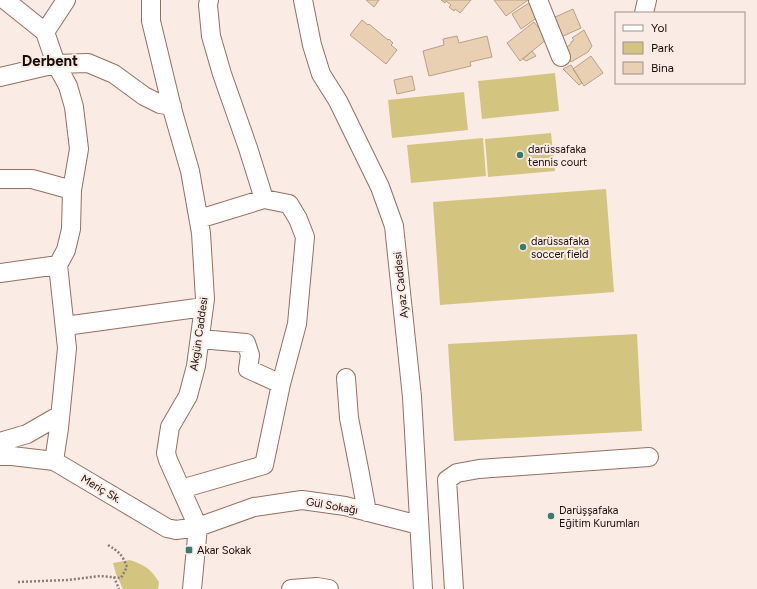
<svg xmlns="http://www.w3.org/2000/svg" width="757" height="589" font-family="Figtree,sans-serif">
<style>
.green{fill:#d3c580}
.building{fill:#ead0b2;stroke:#b9a084}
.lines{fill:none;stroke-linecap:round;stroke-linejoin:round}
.minor-casing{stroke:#937162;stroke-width:20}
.path{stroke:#8a7c77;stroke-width:2.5;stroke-dasharray:2 2;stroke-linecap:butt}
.minor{stroke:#fff;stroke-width:18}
.poi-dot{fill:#397c6e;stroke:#fbebe5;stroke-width:1.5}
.labels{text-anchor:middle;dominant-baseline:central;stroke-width:4;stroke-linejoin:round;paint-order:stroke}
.poi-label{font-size:11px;fill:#190d08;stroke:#fbebe5;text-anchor:start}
.street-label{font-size:11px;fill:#190d08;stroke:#fbebe5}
.district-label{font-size:15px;font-weight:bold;fill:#190d08;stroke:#fbebe5}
</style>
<rect width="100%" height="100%" fill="#fbebe5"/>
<path class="green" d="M 555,73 L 559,111 L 482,119 L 478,81 Z
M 464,92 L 468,130 L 392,138 L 388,100 Z
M 551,133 L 555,171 L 488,177 L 485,139 Z
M 483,138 L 486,176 L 411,183 L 407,145 Z
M 606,189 L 614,292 L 440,305 L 433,202 Z
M 637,334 L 642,431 L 454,441 L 448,344 Z
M 130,560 C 146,566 150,568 159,582 L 158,589 L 123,589 L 116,574 L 113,563 Z"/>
<path class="building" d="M 366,0 L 379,0 L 374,7 Z
M 441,0 L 471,0 L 460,13 L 455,9 L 454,11 L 449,7 L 451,5 L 446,1 L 445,3 Z
M 494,0 L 528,0 L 506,16 Z
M 529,3 L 538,17 L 521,29 L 512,14 Z
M 573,9 L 581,28 L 561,37 L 553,18 Z
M 362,20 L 368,25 L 369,24 L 388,40 L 389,39 L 393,43 L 391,45 L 397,50 L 386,64 L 350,35 Z
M 534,22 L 547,39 L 520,61 L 507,43 Z
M 584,30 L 592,46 L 588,52 L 571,62 L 564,49 L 571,44 L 571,42 L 574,40 L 572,38 Z
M 457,36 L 459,43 L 487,36 L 492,57 L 470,62 L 471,66 L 429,76 L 423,51 L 444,45 L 443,39 Z
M 532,51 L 536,56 L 526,61 L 523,59 Z
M 591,56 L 603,73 L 584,86 L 573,69 Z
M 571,65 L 582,83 L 579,85 L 563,69 Z
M 412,76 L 415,90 L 397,94 L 394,80 Z"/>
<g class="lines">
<defs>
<path id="minor" d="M 151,0 L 151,21 L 173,112 L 190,171 L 201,233 L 205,299 L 196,366 L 188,396 L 170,427 L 166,453 L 168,460 L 198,527 L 192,589
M 209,0 L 208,5 L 211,36 L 222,74 L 248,148 L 264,199
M 303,0 L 312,45 L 321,74 L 338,101 L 380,187 L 394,226 L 412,397 L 423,589
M 538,0 L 561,57
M 644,13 L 647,0
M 45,32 L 66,0
M 0,77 L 56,64 L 88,63 L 114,74 L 144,96 L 160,104 L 172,106
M 0,179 L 32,179 L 72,190
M 0,273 L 58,265 L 66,250 L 71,229 L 72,190 L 79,149 L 74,107 L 68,86 L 56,64 L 45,32 L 5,0
M 65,326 L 204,307
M 200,339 L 246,343 L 250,355 L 248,369 L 281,384
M 346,378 L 349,418 L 360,474 L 367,512
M 0,442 L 27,434 L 60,415
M 0,456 L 12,456 L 54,461 L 167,528 L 176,530 L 198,527 L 254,507 L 302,500 L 345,506 L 419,525
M 54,461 L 59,428 L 67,348 L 58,265
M 181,489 L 264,465 L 281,384 L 297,324 L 305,237 L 298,219 L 289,204 L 264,199 L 199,219
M 291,589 L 317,587 L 329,589
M 454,589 L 447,480 L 457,473 L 479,469 L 649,457"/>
</defs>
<use href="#minor" class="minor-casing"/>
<path class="path" d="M 114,577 L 119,589
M 18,582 L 67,580 L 100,576 L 121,578 L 127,567 C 122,554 119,552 108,545"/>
<use href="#minor" class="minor"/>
</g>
<g class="poi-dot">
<circle cx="520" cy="155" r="4"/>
<circle cx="523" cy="247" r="4"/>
<circle cx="551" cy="516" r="4"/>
<rect x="185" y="546" width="8" height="8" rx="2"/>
</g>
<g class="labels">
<g class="poi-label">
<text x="528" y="149">darüssafaka<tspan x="528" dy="13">tennis court</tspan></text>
<text x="531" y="241">darüssafaka<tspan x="531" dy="13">soccer field</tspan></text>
<text x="559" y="510">Darüşşafaka<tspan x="559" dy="13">Eğitim Kurumları</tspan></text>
<text x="197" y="550">Akar Sokak</text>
</g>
<g class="street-label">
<text transform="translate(401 285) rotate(-96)">Ayaz Caddesi</text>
<text transform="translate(199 334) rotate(-82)">Akgün Caddesi</text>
<text transform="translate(101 489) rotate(31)">Meriç Sk.</text>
<text transform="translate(332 506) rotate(10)">Gül Sokağı</text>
</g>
<g class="district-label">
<text x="50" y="61">Derbent</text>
</g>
</g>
<rect x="615" y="12" width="130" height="72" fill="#fbebe5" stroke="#a1928d"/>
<rect x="623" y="25" width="20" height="6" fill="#ffffff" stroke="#a1928d"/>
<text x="651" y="32" font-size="12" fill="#190d08">Yol</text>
<rect x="623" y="42" width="20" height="12" fill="#d3c580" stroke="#a1928d"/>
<text x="651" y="52" font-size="12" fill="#190d08">Park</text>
<rect x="623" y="62" width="20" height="12" fill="#ead0b2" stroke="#a1928d"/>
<text x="651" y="72" font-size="12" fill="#190d08">Bina</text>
</svg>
